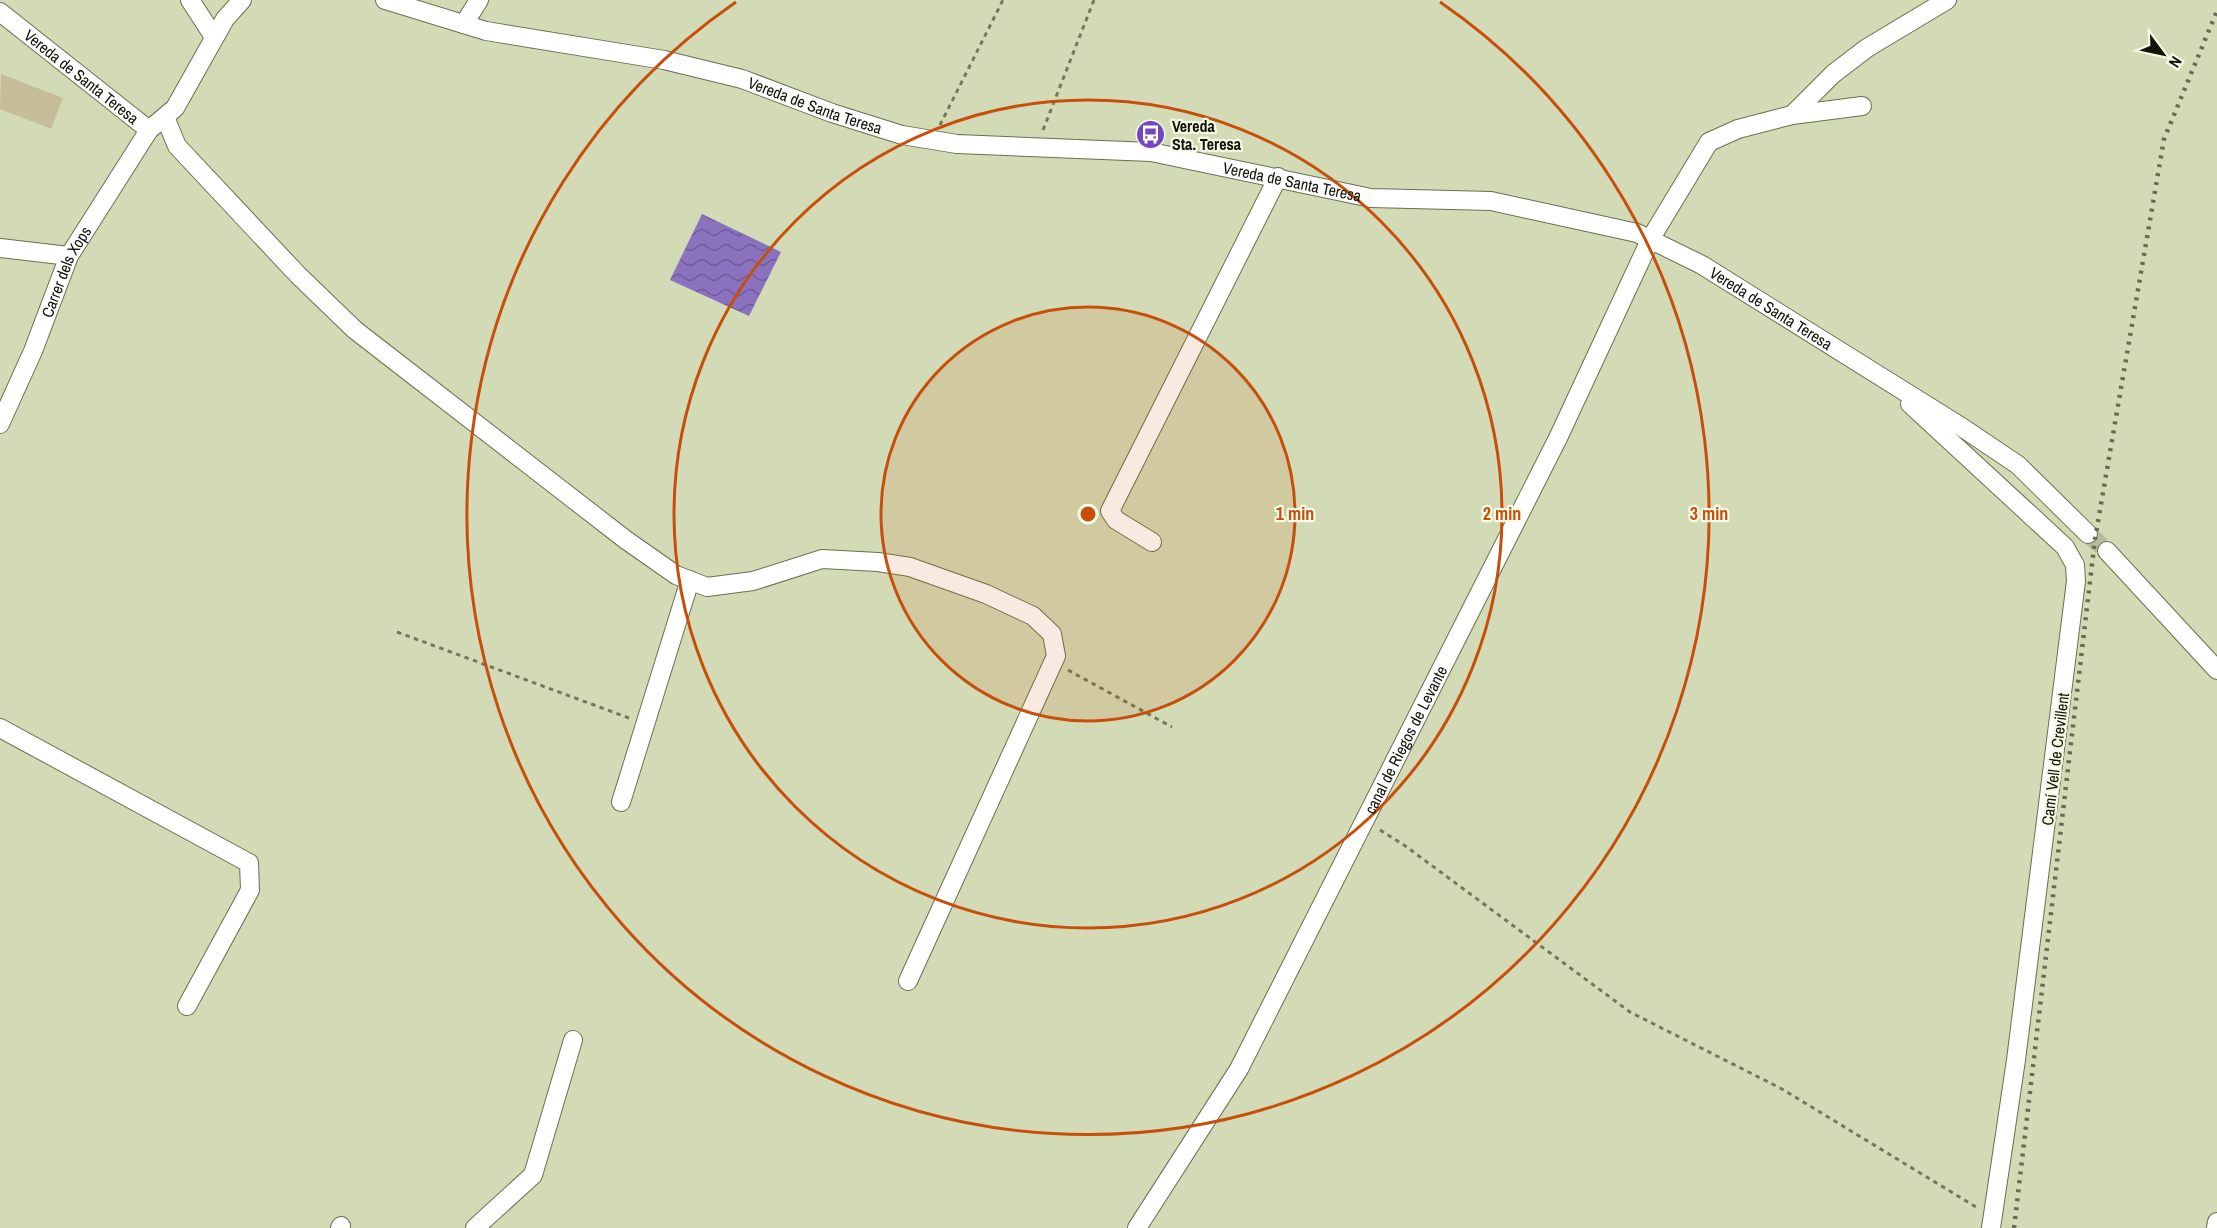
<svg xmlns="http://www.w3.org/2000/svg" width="2217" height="1228" font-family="'Archivo Narrow',sans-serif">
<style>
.water{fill:url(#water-waves)}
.building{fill:#c5be99}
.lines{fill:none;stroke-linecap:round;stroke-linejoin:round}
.minor-tunnel{stroke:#b6bd9c;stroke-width:18;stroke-dasharray:18 9;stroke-linecap:butt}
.minor-casing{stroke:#69704f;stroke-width:20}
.path{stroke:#73785f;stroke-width:3;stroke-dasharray:4.5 4.5;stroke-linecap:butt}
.minor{stroke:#fff;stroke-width:18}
.rail{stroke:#666b53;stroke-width:4.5;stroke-dasharray:3 6;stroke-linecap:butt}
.ring{fill:none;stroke:#c84f0b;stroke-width:3}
.labels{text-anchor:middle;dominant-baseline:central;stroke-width:4.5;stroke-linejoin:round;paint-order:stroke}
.street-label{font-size:16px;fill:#121407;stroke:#f5fae7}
.poi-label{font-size:16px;font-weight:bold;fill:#121407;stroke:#f5fae7;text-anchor:start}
.centre{fill:#c84f0b;stroke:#f5fae7;stroke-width:3}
.ring-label{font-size:18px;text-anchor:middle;font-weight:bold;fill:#c84f0b;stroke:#f5fae7;stroke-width:4.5;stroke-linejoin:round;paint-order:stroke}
</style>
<defs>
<pattern id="water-waves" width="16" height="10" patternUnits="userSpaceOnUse" patternTransform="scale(1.5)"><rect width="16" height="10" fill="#8a72be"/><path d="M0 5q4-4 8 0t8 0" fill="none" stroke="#6f5c98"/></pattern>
</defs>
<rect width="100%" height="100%" fill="#d3dbb6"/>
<path class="water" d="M 702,214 L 781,252 L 749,316 L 670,280 Z"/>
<path class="building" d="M 1,74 L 63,98 L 51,129 L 0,109 Z"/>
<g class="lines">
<path class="minor-tunnel" d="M 2088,534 L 2107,551"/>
<defs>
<g id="minor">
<path d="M 190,0 L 214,37"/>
<path id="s1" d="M 385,0 L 486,31 L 664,60 L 742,79 L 832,113 L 902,135 L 957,144 L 1151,152 L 1371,198 L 1491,201 L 1637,233 L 1702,265 L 1963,428 L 2018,465 L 2088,534"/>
<path id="s2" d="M 0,12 L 149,130"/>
<path d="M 464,24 L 479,0"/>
<path d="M 1792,115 L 1862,106"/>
<path d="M 165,117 L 177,146 L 298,275 L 355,330 L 626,540 L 676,575 L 707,587 L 753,581 L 822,559 L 878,562 L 910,567 L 986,594 L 1033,616 L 1052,634 L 1056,656 L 908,981"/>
<path d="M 0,248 L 69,256"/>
<path d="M 1910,404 L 2065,547 L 2075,565 L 2076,581 L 2016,1060 L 1991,1228"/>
<path id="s3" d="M 0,424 L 33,351 L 69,256 L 149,130 L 175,108 L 225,19 L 242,0"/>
<path d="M 1152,542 L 1116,520 L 1110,511 L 1278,177"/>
<path d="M 2107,551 L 2217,670"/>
<path d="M 0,728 L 249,863 L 250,890 L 187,1006"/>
<path d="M 621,802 L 690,580"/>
<path d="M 340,1228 L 341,1226"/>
<path d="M 475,1228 L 533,1175 L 573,1040"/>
<path id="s4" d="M 1137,1228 L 1239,1069 L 1558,438 L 1651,238 L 1709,142 L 1738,129 L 1792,115 L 1833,74 L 1867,48 L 1947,0"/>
<path d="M 2216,1228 L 2217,1222"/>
</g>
</defs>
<use href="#minor" class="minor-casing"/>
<path class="path" d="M 940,125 L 1003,0
M 1043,130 L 1094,0
M 397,632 L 629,718
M 1068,670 L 1172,727
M 1380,830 L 1404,845 L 1630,1012 L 1782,1089 L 1976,1207"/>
<use href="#minor" class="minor"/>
<path class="rail" d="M 2014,1228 L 2095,539 L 2164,139 L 2217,11"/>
</g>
<circle cx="1088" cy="514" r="207" fill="#c84f0b" fill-opacity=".12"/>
<g class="ring">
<circle cx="1088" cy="514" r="207"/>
<circle cx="1088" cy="514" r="414"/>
<path d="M1440 2A621 621 0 1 1 736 2"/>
</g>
<defs>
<symbol id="bus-disc" viewBox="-11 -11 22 22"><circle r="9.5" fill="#7546be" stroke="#f5fae7"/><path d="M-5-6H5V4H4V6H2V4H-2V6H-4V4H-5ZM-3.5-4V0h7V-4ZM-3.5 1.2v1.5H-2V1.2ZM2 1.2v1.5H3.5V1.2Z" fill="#fff"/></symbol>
</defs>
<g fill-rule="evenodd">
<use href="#bus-disc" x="1134" y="118" width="33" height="33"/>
</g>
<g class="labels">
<g class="street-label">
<text stroke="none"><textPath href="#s2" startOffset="104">Vereda de Santa Teresa</textPath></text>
<text stroke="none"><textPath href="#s1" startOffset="444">Vereda de Santa Teresa</textPath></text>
<text stroke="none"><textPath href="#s1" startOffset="930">Vereda de Santa Teresa</textPath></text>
<text stroke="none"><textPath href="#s3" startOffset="166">Carrer dels Xops</textPath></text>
<text stroke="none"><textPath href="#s1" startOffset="1434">Vereda de Santa Teresa</textPath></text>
<text stroke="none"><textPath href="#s4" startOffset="558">canal de Riegos de Levante</textPath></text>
<text transform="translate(2055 759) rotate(-83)">Camí Vell de Crevillent</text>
</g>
<g class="poi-label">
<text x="1172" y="126">Vereda<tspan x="1172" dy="18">Sta. Teresa</tspan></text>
</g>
</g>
<circle cx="1088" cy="514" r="9" class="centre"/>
<g class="ring-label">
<text x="1295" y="520">1 min</text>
<text x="1502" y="520">2 min</text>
<text x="1709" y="520">3 min</text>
</g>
<g transform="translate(2163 54) rotate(123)" stroke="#f5fae7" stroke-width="4.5" paint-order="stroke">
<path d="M0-4.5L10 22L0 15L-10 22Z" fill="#121407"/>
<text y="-9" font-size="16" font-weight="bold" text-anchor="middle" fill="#121407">N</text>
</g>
</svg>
